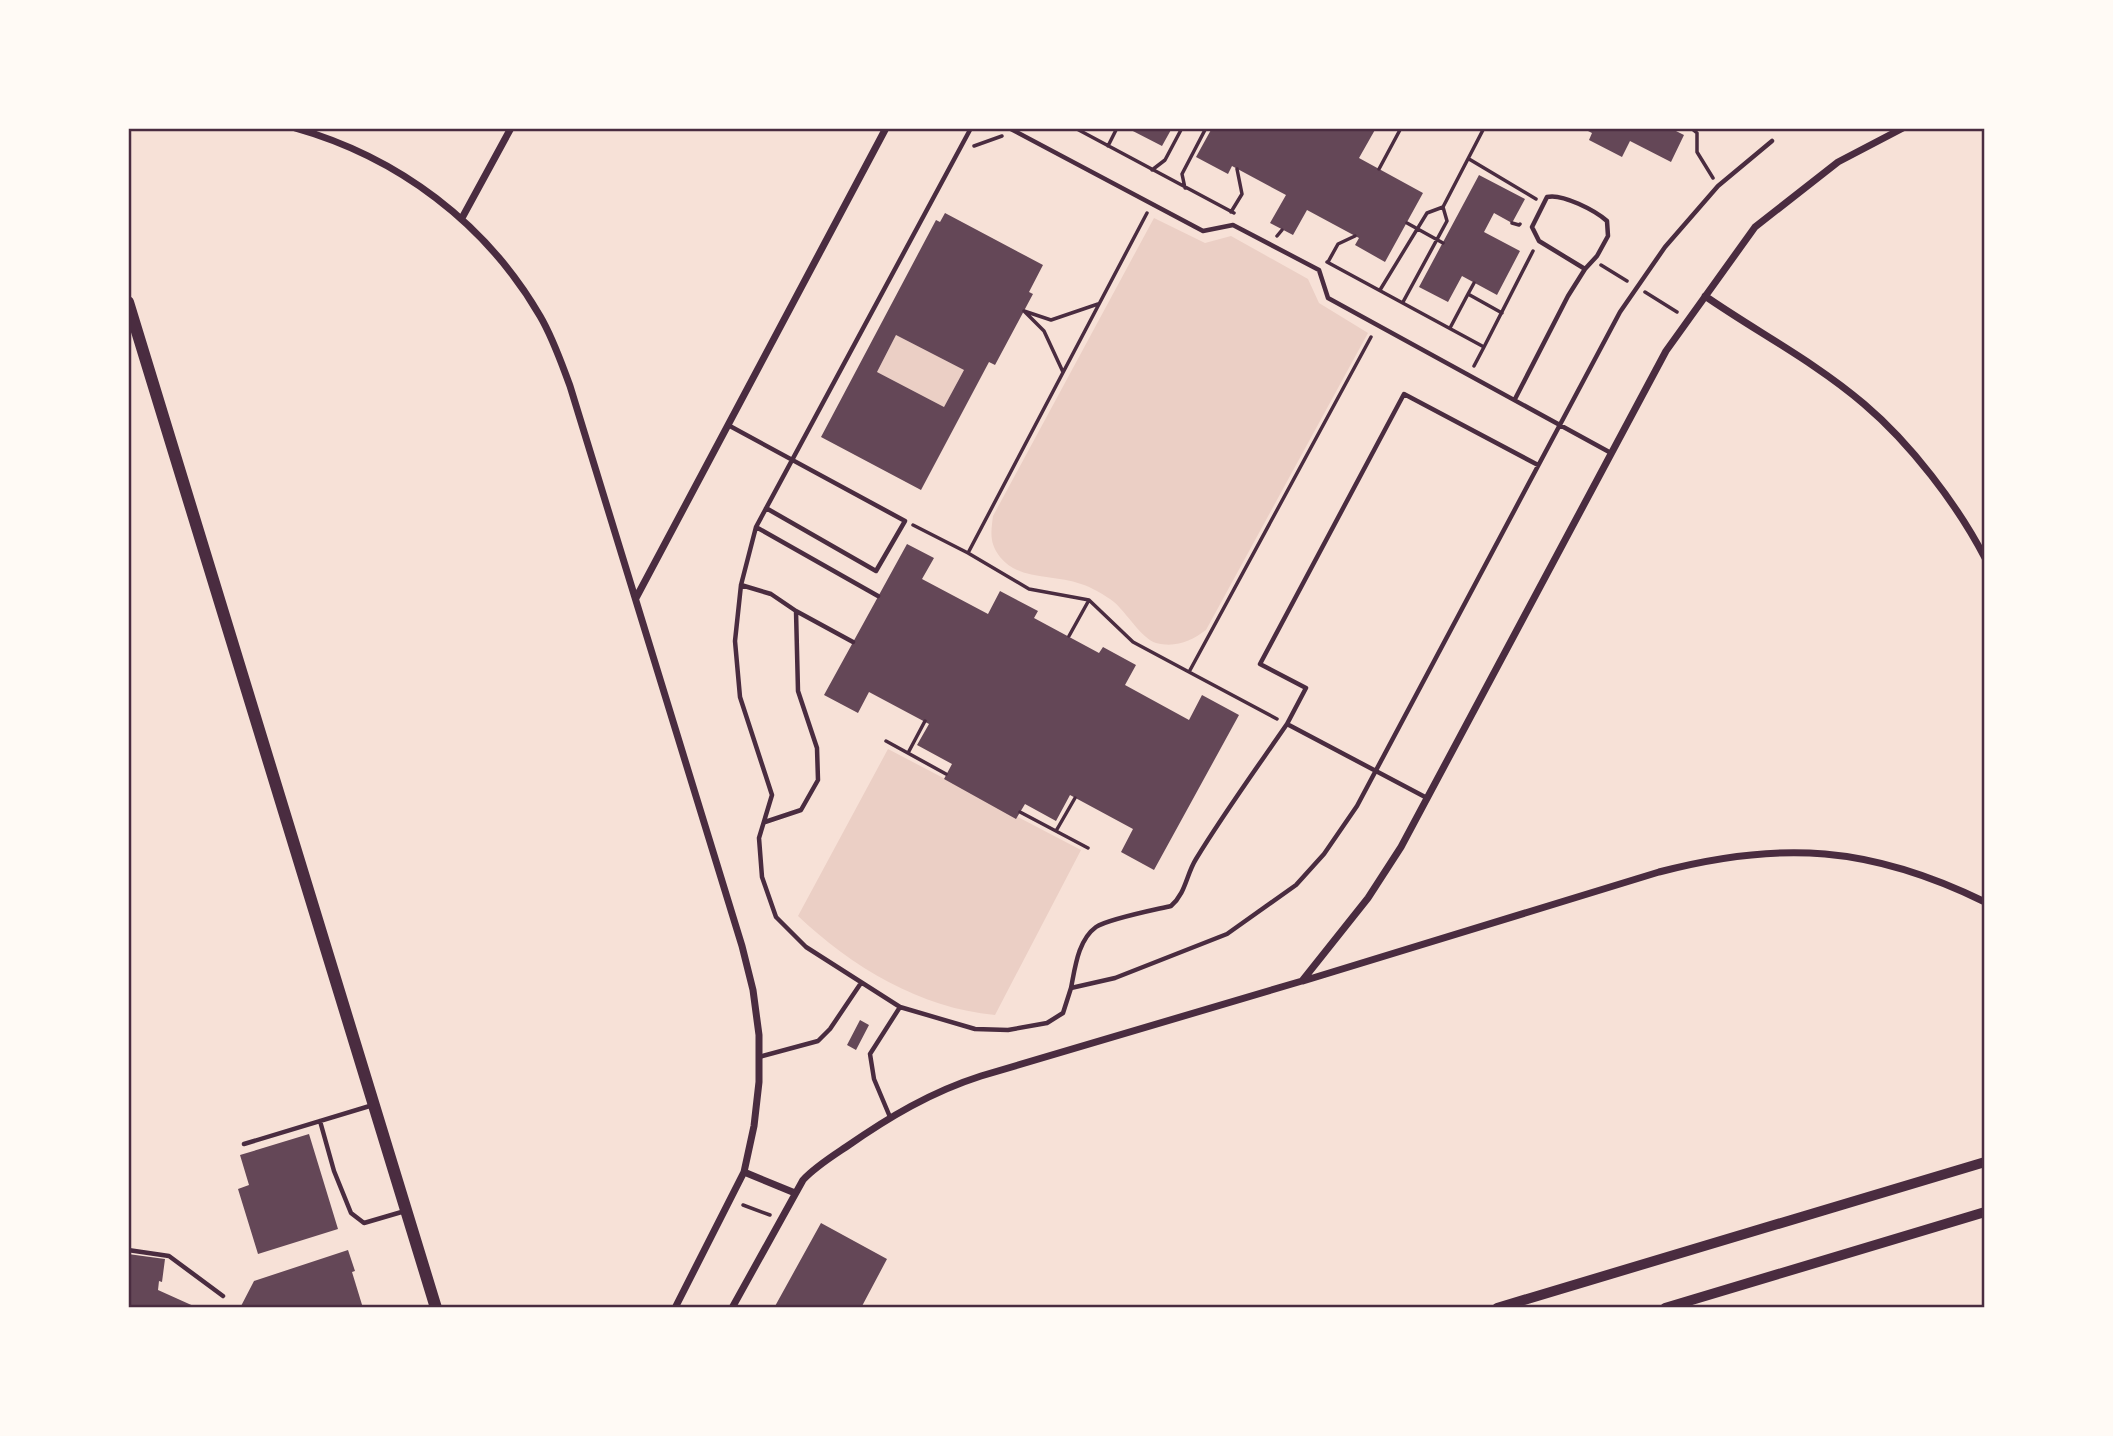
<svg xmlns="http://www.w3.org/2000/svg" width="2113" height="1436" font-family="Montserrat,sans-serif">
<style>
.green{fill:#ebcfc5}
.building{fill:#644757;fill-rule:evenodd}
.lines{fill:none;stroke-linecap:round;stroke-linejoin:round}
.path{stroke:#4a2c40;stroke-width:3.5}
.service{stroke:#4a2c40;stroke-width:4.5}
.minor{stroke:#4a2c40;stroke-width:7}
.secondary{stroke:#4a2c40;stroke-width:10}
.primary{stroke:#4a2c40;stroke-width:12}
.neatline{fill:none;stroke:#4a2c40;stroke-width:2.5}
</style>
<rect width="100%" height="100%" fill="#f7e1d7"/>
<path class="green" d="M 1154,218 L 1205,243 L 1231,236 L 1308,279 L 1319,303 L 1368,333 L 1206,630 C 1191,641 1176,648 1156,643 C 1142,639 1126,612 1114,602 C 1105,595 1091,587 1081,584 C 1054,574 1019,581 1000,557 C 989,543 991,532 993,516 Z
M 896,335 L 964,370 L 944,407 L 877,372 Z
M 888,749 L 1081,850 L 995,1015 C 920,1008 852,967 798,916 Z"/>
<path class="building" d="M 1127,128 L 1172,128 L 1162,146 Z
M 1212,128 L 1376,128 L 1359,158 L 1423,193 L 1385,262 L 1355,245 L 1359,238 L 1307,210 L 1293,235 L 1270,223 L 1286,195 L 1232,166 L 1228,174 L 1196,157 Z
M 1582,128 L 1670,128 L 1684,135 L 1671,162 L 1630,141 L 1622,157 L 1589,140 L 1592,133 Z
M 1479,175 L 1525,199 L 1512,223 L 1494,213 L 1484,232 L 1520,251 L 1497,295 L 1462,276 L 1448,302 L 1419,287 Z
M 945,213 L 1043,265 L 1029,292 L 1033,294 L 995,365 L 989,362 L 921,490 L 821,437 L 936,220 L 940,222 ZM 896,335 L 964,370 L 944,407 L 877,372 Z
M 907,544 L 934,558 L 922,579 L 988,614 L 1000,591 L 1038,611 L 1034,618 L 1099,653 L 1103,647 L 1136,665 L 1125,685 L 1189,720 L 1202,695 L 1239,715 L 1154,870 L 1121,852 L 1133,829 L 1070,795 L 1056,821 L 1025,804 L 1016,819 L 944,779 L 952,764 L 917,745 L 929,724 L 869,692 L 858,713 L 824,695 Z
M 860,1020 L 869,1025 L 856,1050 L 847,1045 Z
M 309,1134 L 338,1229 L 258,1254 L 238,1189 L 249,1185 L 240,1155 Z
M 821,1223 L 887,1259 L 861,1308 L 774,1308 Z
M 348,1250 L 355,1271 L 352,1272 L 363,1308 L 240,1308 L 254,1281 Z
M 128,1254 L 165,1259 L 162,1282 L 159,1281 L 158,1290 L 198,1308 L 128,1308 Z"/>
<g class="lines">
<path class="path" d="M 1075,128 L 1234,213
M 1691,128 L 1697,133 L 1697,152 L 1713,178
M 974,146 L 1002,136
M 1108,146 L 1117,128
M 1469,159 L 1536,199
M 1379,169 L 1401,128
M 1152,170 L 1165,160 L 1182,128
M 1185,188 L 1182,174 L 1206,128
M 1443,207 L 1484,128
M 1231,212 L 1242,194 L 1237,169
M 1147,213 L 968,553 L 1029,589 L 1089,600 L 1133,642 L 1189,672 L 1371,337
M 1407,223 L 1443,243
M 1512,223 L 1519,225 L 1520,224
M 1277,236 L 1282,230
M 1327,262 L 1484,347 L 1533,251
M 1328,262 L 1338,244 L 1355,236
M 1601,265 L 1627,281
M 1380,290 L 1427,213 L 1443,207 L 1447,221 L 1403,302
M 1645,292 L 1677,312
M 1468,294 L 1474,283
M 1450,328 L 1468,294 L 1502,313
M 1474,366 L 1484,347
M 1063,372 L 1044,331 L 1024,311 L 1051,320 L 1098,304
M 913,525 L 968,553
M 1069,636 L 1089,600
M 1189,672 L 1277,719
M 886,741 L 946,774
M 908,753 L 925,721
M 1020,812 L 1088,848
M 1056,831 L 1075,798
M 743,1205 L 770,1215"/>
<path class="service" d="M 971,128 L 756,527 L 741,585 L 735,641 L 740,697 L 772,795 L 759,838 L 762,877 L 776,917 L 806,947 L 900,1007 L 975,1029 L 1008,1030 L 1047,1023 L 1063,1013 L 1071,988 L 1115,978 L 1227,934 L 1296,885 L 1324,854 L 1357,806 L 1620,312 L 1665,247 L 1718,186 L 1772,141
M 1009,128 L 1203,231 L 1233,225 L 1319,270 L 1328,298 L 1611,453
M 1515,399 L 1568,296 L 1585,269 L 1597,256 L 1608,236 L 1607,221 C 1596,211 1562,193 1547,197 L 1532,227 L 1539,241 L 1585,269
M 728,425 L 905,521 L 876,571 L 766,508
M 756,527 L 878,596
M 741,585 L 771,594 L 796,611 L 798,691 L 817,748 L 818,780 L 801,810 L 765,822
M 796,611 L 853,642
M 1427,798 L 1287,724 L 1306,688 L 1260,664 L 1404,394 L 1538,465
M 1071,988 C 1075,968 1078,940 1096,927 C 1108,919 1154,910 1171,906 C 1186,893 1186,875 1196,859 C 1224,813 1256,769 1287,724
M 759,1057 L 818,1041 L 830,1029 L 861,983
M 890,1117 L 874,1079 L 870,1054 L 900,1007
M 320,1121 L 334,1171 L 351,1213 L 364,1223 L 405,1211
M 244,1144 L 373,1105
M 128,1250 L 169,1256 L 223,1296"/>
<path class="minor" d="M 295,128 C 398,157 486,223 540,316 C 553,338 561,362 570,386 L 742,946 L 753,990 L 759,1035 L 759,1082 L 754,1126 L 744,1172 L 675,1308
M 462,218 L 511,128
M 1705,296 C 1757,332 1815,362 1864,404 C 1910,443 1957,504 1985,558
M 636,598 L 886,128
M 1303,981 L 1659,872 C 1781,840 1871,846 1985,902
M 744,1172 L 795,1193
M 732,1308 L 803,1180 C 815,1167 831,1157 846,1147 C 889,1117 931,1092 981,1076 L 1302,981 L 1368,898 L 1401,847 L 1666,351 L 1755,227 L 1838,162 L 1903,128"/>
<path class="secondary" d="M 1497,1308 L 1985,1162
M 1665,1308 L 1985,1212"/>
<path class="primary" d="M 128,302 L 436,1308"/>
</g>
<rect width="2113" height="1436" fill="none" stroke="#fffaf5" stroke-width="259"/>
<rect x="130" y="130" width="1853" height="1176" class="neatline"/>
</svg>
